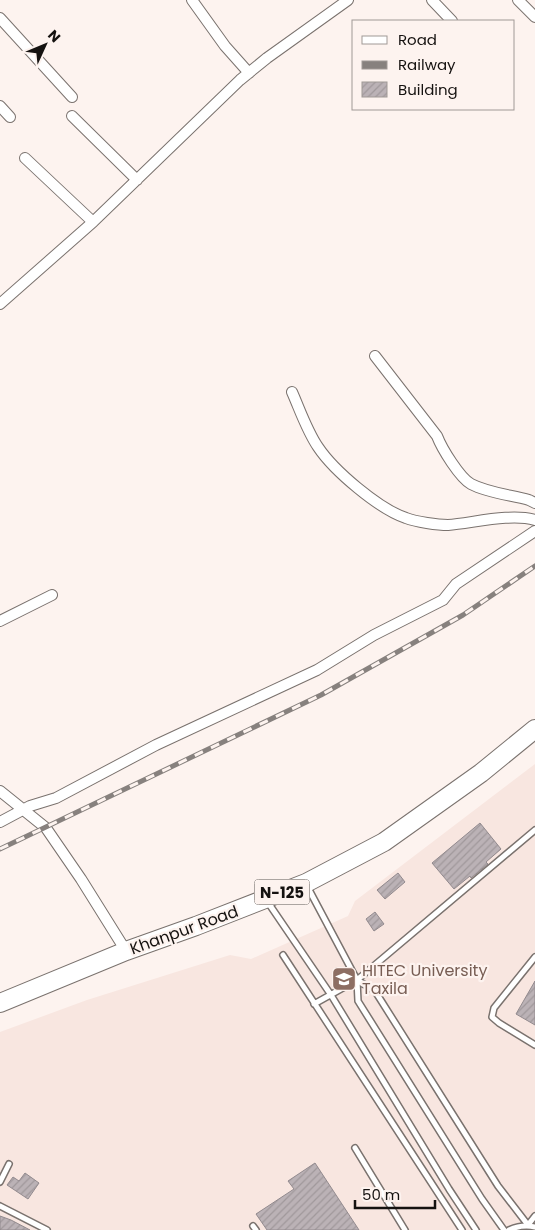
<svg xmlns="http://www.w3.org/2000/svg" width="535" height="1230" font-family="Poppins,sans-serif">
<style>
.built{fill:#f8e6e0}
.building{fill:url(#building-hatch);stroke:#928a8e}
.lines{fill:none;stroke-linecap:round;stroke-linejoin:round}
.lane-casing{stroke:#7a726e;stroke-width:8}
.street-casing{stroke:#7a726e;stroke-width:12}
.highway-casing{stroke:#7a726e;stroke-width:20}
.lane{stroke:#fff;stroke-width:5}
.street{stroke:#fff;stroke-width:10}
.highway{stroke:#fff;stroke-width:18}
.rail-casing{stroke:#87817e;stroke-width:5}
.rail{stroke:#fdf3ef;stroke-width:3;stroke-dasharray:9;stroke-linecap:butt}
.labels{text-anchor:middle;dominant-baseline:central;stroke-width:4.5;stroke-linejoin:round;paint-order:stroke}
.shield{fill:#fdf3ef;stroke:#5b5653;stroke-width:1}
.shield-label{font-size:15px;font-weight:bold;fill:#151210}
.street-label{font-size:16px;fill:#151210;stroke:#fdf3ef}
.education-label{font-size:16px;fill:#785e54;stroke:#fdf3ef;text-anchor:start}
</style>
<defs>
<pattern id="building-hatch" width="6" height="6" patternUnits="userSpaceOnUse" patternTransform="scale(1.25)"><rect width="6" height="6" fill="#bbb2b6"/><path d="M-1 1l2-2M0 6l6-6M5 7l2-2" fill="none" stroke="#a0989b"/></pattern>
</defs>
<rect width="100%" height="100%" fill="#fdf3ef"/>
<path class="built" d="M 535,764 L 535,1230 L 0,1230 L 0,1032 L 87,1000 L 230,955 L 251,959 L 348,916 L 355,901 Z"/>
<path class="building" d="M 480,823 L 501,849 L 486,862 L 488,864 L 471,878 L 470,876 L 454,889 L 432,863 Z
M 398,873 L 405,882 L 385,899 L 377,890 Z
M 375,912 L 384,924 L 374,931 L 366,919 Z
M 535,981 L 535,1025 L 516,1014 Z
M 315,1163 L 359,1230 L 267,1230 L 256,1214 L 294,1189 L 288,1181 Z
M 25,1173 L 39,1183 L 28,1199 L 7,1185 L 13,1177 L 19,1181 Z
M 0,1216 L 11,1220 L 30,1230 L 0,1230 Z"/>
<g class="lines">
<defs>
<path id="lane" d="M 307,886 L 357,980 L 358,1001 L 482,1199 L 504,1230
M 267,901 L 331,995 L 449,1189 L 476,1230
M 283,955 L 462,1230
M 535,957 L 494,1008 L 492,1017 L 499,1023 L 535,1045
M 357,980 L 375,991 L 498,1186 L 528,1225 L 535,1216
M 314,1004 L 357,980 L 535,830
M 355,1148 L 405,1230
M 0,1182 L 9,1164
M 0,1206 L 47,1230
M 253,1226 L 256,1230
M 509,1230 C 518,1226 526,1225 535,1227"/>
<path id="street" d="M 192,0 L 225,46 L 249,73
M 432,0 L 452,21
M 518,0 L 535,17
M 0,18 L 72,97
M 0,106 L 10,117
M 72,116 L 137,180
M 25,158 L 93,222
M 0,304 L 93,222 L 240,80 L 267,58 L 348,0
M 375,356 L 437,436 C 442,449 460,478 471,484 C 488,493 511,495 529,500 L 535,503
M 292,392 C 300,410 307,431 318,447 C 334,471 379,509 406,518 C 416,522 438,525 448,525 C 473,523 511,513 535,520
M 0,621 L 52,595
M 0,791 L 46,828 L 81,879 L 126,951
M 0,822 L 30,806 L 56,798 L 156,745 L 317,670 L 374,635 L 443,600 L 456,584 L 535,531"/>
<path id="highway" d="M 0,1003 L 126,951 L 196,926 L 306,883 L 384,842 L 481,773 L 535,729"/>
</defs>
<use href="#lane" class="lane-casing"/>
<use href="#street" class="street-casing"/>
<use href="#highway" class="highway-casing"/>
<use href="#lane" class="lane"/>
<use href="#street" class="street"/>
<use href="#highway" class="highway"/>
<defs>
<path id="rail" d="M 0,849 L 321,695 L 463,615 L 535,566"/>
</defs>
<use href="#rail" class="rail-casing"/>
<use href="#rail" class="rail"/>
</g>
<defs>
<symbol id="university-square" viewBox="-11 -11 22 22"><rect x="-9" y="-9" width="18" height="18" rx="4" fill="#8d6e63" stroke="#fdf3ef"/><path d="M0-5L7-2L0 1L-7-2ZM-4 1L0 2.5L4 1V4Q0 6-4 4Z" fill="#fff"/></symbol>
</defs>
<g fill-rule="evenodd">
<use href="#university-square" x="330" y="965" width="28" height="28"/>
</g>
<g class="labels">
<rect class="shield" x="254.5" y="879.5" width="55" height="25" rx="4"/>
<g class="shield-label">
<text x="282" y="892">N-125</text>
</g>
<g class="street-label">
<text transform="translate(184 930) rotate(-20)">Khanpur Road</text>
</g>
<g class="education-label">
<text x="362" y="970">HITEC University<tspan x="362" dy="18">Taxila</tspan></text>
</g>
</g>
<rect x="352" y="20" width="162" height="90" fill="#fdf3ef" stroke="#a09996"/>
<rect x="362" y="36" width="25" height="8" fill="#ffffff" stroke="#a09996"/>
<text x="398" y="45" font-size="15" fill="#151210">Road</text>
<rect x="362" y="61" width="25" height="8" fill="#87817e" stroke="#a09996"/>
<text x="398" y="70" font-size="15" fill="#151210">Railway</text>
<rect x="362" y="82" width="25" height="15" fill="url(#building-hatch)" stroke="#a09996"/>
<text x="398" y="95" font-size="15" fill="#151210">Building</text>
<g transform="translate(45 45) rotate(46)" stroke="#fdf3ef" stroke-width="4" paint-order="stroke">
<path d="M0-4L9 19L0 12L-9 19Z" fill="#151210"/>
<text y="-8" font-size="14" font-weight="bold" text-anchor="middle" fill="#151210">N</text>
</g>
<path d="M355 1200v8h80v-8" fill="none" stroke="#151210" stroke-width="2.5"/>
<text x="362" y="1200" font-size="15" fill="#151210" stroke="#fdf3ef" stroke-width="4" paint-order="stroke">50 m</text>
</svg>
